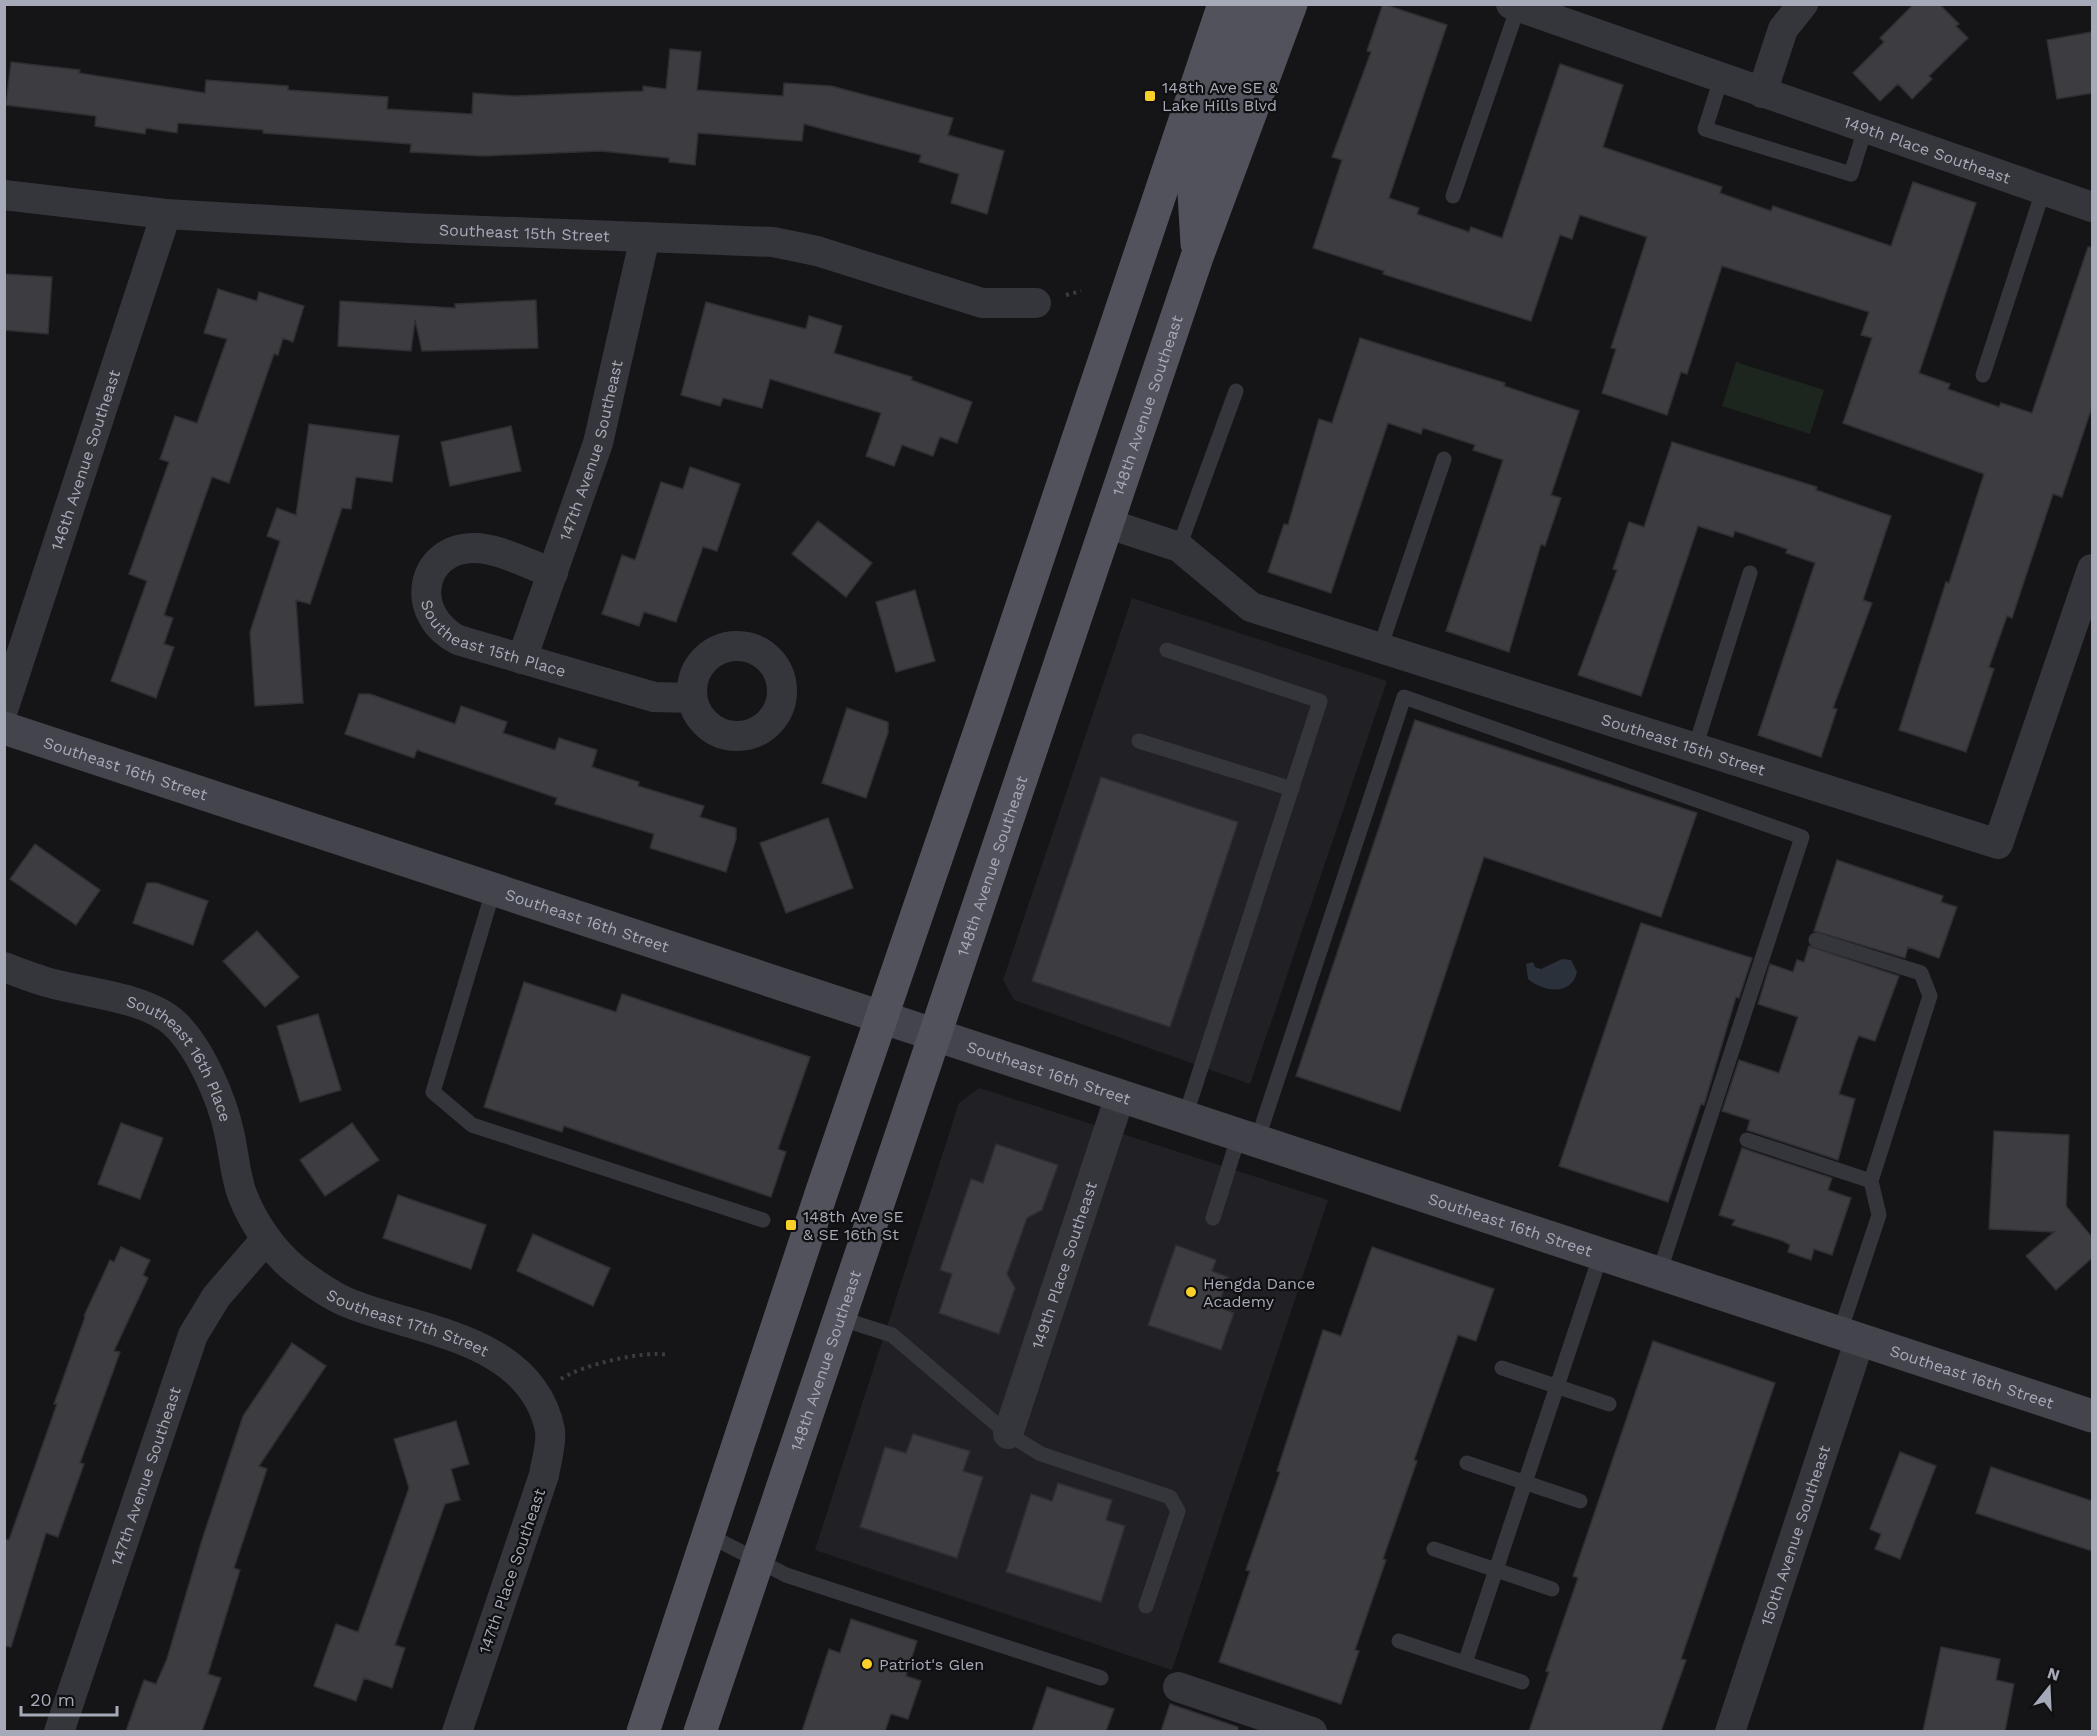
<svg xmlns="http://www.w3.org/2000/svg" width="2097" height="1736" font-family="'Work Sans',sans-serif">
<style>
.built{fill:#212024}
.green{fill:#1c251e}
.water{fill:#2a313b}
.building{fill:#3c3c41;stroke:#2f2e33;stroke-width:1.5}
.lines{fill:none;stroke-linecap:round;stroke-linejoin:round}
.path{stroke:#3b3c43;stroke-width:4;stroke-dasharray:3 4.5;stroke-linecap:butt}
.lane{stroke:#35363c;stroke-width:15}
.street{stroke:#35363c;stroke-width:30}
.secondary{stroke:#43444c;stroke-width:33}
.primary{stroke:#51525b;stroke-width:33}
.poi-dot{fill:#f9d02a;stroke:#101012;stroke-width:2}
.labels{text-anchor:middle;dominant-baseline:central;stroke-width:4.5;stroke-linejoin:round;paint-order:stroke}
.poi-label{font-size:16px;fill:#a6a9b7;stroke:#101012;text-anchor:start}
.street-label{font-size:16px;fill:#a6a9b7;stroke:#101012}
</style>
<rect width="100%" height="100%" fill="#151517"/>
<path class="built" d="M 1132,598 L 1387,681 L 1250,1084 L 1014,1000 L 1003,980 Z
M 979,1088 L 1328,1200 L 1172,1670 L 815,1550 L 959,1103 Z"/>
<path class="green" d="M 1736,362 L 1824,390 L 1810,434 L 1722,406 Z"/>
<path class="water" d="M 1562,959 L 1571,960 L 1577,972 C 1572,996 1543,992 1528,979 L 1526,964 L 1533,962 L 1535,967 L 1541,969 Z"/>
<path class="building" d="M 1383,4 L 1447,25 L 1389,198 L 1419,208 L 1417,214 L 1469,232 L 1471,227 L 1502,238 L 1560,64 L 1623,85 L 1603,147 L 1722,187 L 1720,193 L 1771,211 L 1773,206 L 1891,246 L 1913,182 L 1976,203 L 1919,373 L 1950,384 L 1948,389 L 1999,407 L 2001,403 L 2032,413 L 2088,247 L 2092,247 L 2092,407 L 2062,497 L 2053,494 L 2012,618 L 2007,616 L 1989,667 L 1994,669 L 1966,752 L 1899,730 L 1946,582 L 1949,583 L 1984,474 L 1843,423 L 1872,338 L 1861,335 L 1869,312 L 1722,266 L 1687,374 L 1681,372 L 1667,415 L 1602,393 L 1616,349 L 1611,348 L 1647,237 L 1580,215 L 1572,239 L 1560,235 L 1531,321 L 1383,274 L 1384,271 L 1313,248 L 1342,160 L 1332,157 L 1371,52 L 1367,51 Z
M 1914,4 L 1939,4 L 1959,24 L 1956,26 L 1968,38 L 1929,76 L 1932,79 L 1912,99 L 1898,84 L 1880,101 L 1853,73 L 1884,42 L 1880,38 Z
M 2092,32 L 2092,93 L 2057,99 L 2047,40 Z
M 670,49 L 701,52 L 697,90 L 783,96 L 784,83 L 831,86 L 953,118 L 948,135 L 1004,151 L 987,214 L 951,203 L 959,174 L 919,162 L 921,155 L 804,124 L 802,141 L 698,133 L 695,165 L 669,162 L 669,158 L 601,151 L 483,156 L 410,152 L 411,144 L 263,133 L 263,130 L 178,123 L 177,133 L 146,128 L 145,134 L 95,126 L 96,116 L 6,105 L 11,62 L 80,70 L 79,73 L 205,93 L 206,80 L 288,86 L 288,90 L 388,97 L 387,109 L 472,114 L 473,93 L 515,96 L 643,91 L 643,86 L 666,89 Z
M 4,274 L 52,277 L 48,334 L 4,330 Z
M 218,289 L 257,301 L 259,292 L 304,306 L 293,342 L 283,338 L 278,355 L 274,354 L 229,483 L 212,477 L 164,615 L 173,618 L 164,644 L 174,647 L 156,698 L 111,681 L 147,581 L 129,574 L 169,462 L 160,459 L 175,416 L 197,423 L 227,339 L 204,333 Z
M 536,300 L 538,348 L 422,351 L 415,320 L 411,351 L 338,346 L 340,301 L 455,308 L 455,304 Z
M 706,302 L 806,329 L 809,316 L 842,326 L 834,353 L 912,377 L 911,380 L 972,402 L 957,443 L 940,437 L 933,456 L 902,445 L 894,466 L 866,456 L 881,413 L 770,379 L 762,408 L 723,398 L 720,406 L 681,395 Z
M 1360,338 L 1505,383 L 1504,386 L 1579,411 L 1551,495 L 1561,498 L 1545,546 L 1541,544 L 1509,652 L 1446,631 L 1503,460 L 1473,450 L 1475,445 L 1423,428 L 1421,434 L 1388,423 L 1331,593 L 1268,572 L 1284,524 L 1288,525 L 1319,419 L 1332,423 Z
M 309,424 L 399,436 L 392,482 L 356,477 L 351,509 L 342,508 L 310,604 L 296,600 L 303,703 L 255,706 L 250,632 L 280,541 L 267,536 L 277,508 L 296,515 Z
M 511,426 L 521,471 L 450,486 L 441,442 Z
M 1672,442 L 1817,487 L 1816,490 L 1891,516 L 1863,600 L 1872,603 L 1833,708 L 1837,709 L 1821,757 L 1758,735 L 1815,563 L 1786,553 L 1787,549 L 1735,531 L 1733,537 L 1698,526 L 1641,696 L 1578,675 L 1617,570 L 1613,569 L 1629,522 L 1644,527 Z
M 690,467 L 740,484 L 717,551 L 703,547 L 676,622 L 644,612 L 639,626 L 602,614 L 622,555 L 635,560 L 661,482 L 683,489 Z
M 818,521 L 872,563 L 846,597 L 792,554 Z
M 915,590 L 935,661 L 896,672 L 876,602 Z
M 359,694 L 370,694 L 455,724 L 461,706 L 507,722 L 503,733 L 555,750 L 559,738 L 597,750 L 592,767 L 639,782 L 638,786 L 704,806 L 700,817 L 736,828 L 736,839 L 726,872 L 650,848 L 654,834 L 555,804 L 557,798 L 417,750 L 414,758 L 345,734 Z
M 847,708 L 888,722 L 888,733 L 866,798 L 822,783 Z
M 1415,720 L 1697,813 L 1661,917 L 1484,857 L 1400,1111 L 1296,1076 Z
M 1101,777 L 1238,822 L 1170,1027 L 1032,981 Z
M 828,818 L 853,888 L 786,913 L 760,843 Z
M 35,844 L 100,890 L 76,925 L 10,879 Z
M 1837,860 L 1943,896 L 1941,902 L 1957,907 L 1939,958 L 1908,947 L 1905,958 L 1814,931 Z
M 147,883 L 157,883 L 208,901 L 193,945 L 133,923 Z
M 1641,923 L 1752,958 L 1739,998 L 1736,997 L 1704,1105 L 1701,1104 L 1668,1202 L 1559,1166 Z
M 257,931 L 299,977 L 265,1007 L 223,961 Z
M 1809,946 L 1899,976 L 1875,1041 L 1859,1036 L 1856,1042 L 1839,1094 L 1855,1099 L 1838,1160 L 1747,1130 L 1750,1120 L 1722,1111 L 1739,1060 L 1779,1073 L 1798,1017 L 1758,1004 L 1770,964 L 1793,972 L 1797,960 L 1804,962 Z
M 524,982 L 616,1012 L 622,994 L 810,1057 L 778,1149 L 786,1152 L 771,1197 L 564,1126 L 562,1132 L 484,1107 Z
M 318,1014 L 341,1090 L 300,1102 L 277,1026 Z
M 121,1123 L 163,1138 L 140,1199 L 98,1184 Z
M 352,1123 L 379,1160 L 325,1196 L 300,1160 Z
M 1994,1131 L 2069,1135 L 2066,1206 L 2092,1237 L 2092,1258 L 2056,1290 L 2026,1256 L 2054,1232 L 1989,1229 Z
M 996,1144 L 1058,1165 L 1042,1210 L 1027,1218 L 1007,1274 L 1015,1288 L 999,1334 L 939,1313 L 952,1274 L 940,1270 L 971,1179 L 983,1183 Z
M 1742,1148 L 1832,1178 L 1828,1190 L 1851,1198 L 1832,1255 L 1814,1249 L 1811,1260 L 1788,1252 L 1790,1245 L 1783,1241 L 1732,1225 L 1735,1220 L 1719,1215 Z
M 398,1195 L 486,1225 L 471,1269 L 383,1238 Z
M 533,1234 L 610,1268 L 593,1306 L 517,1271 Z
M 1176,1245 L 1216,1260 L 1212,1271 L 1228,1277 L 1218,1307 L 1234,1313 L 1221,1350 L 1148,1325 Z
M 121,1247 L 150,1260 L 143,1275 L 148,1278 L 114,1351 L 120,1352 L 80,1463 L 84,1464 L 58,1537 L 46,1533 L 11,1647 L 4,1646 L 4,1539 L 9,1540 L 57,1404 L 54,1404 L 85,1317 L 84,1316 L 110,1260 L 114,1262 Z
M 1372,1247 L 1494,1289 L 1476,1341 L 1458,1335 L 1414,1460 L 1417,1461 L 1383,1559 L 1386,1560 L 1355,1650 L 1359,1651 L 1341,1704 L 1219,1662 L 1250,1571 L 1246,1570 L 1280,1472 L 1277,1471 L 1323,1330 L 1341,1336 Z
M 1653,1341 L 1775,1383 L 1681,1659 L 1686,1660 L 1661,1731 L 1529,1731 L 1549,1672 L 1546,1671 L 1578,1578 L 1573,1576 Z
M 292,1343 L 326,1366 L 259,1466 L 267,1469 L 234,1568 L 240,1570 L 208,1674 L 221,1678 L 202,1731 L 126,1731 L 144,1680 L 156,1684 L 167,1659 L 202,1540 L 243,1416 Z
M 456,1421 L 469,1464 L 451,1469 L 460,1500 L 445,1504 L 395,1645 L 405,1648 L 392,1688 L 364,1678 L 356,1701 L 314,1686 L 336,1624 L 358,1632 L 409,1488 L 394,1439 Z
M 913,1434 L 970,1451 L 963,1471 L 983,1477 L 957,1558 L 860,1527 L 885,1447 L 906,1453 Z
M 1900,1452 L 1936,1466 L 1900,1559 L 1875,1549 L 1881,1534 L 1870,1529 Z
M 1991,1467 L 2092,1501 L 2092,1551 L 1976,1513 Z
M 1058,1483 L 1112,1500 L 1106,1520 L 1125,1526 L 1101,1602 L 1006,1572 L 1031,1494 L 1052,1501 Z
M 851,1619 L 917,1641 L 906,1676 L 921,1681 L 908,1719 L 891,1714 L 885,1731 L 802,1731 L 829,1649 L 840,1653 Z
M 1941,1647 L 2000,1659 L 1996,1680 L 2014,1684 L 2005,1731 L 1923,1731 Z
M 1047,1687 L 1114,1709 L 1106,1731 L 1032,1731 Z
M 1170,1704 L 1238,1727 L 1238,1731 L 1161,1731 Z"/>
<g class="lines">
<path class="path" d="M 1066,295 L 1081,291
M 561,1379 C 582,1365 644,1350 669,1355"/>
<path class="lane" d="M 1721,79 L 1705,129 L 1851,174 L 1865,129
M 1453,196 L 1518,7
M 1983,375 L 2043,191
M 1179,547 L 1236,391
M 1380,648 L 1444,459
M 1167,650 L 1320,701 L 1185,1117
M 1139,741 L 1292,789
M 1695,748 L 1750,573
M 494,888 L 433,1092 L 472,1125 L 763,1220
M 1816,940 L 1921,973 L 1930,996 L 1871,1181 L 1879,1215 L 1840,1332
M 1747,1140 L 1871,1181
M 1257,1141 L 1404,697 L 1802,837 L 1659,1273
M 1213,1218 L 1239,1135
M 839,1318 L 892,1335 L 1008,1434 L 1041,1454 L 1170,1497 L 1178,1511 L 1146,1606
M 1502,1368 L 1609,1404
M 1467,1463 L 1580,1501
M 710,1536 L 786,1575 L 1101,1678
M 1434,1549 L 1552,1589
M 1399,1641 L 1522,1682
M 1465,1663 L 1601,1254"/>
<g class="street">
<path id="s1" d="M 1511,4 L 2092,207"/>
<path d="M 1762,93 L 1783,29 L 1803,4"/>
<path id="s2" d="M 4,195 L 166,214 L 409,228 L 773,242 L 817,251 L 982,303 L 1036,303"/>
<path id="s3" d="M 1109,524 L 1179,547 L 1251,607 L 1998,844 L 2092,569"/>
<path id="s4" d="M 553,573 C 529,565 499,548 474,548 C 420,548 408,614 458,640 L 654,697 L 692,698"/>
<circle cx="737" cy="691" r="45"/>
<path id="s5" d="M 522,659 L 598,443 L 645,237"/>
<path id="s6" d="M 4,707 L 166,214"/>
<path id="s7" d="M 4,967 C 17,972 30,977 43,981 C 81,993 146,996 175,1024 C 200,1048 222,1099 229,1132 C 234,1153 235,1175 242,1194 C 253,1223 273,1252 297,1271 C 313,1283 332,1297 351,1304 C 423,1332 531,1339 550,1430 C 552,1443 546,1462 544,1475 L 457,1732"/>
<path id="s8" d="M 1008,1434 L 1120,1096"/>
<path d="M 1178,1687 L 1312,1732"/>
<path id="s9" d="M 59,1732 L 193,1335 L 216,1297 L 266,1239"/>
<path id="s10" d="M 1730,1732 L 1860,1339"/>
</g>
<path class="secondary" id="s11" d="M 4,728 L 2092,1416"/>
<g class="primary">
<path d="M 1197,244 L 1194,193 L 1258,4"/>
<path d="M 643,1732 L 822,1191 L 986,713 L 1224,4"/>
<path id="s12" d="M 700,1732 L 1197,257 L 1291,4"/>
</g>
</g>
<g class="poi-dot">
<rect x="1144" y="90" width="12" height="12" rx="3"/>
<rect x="785" y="1219" width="12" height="12" rx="3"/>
<circle cx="1191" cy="1292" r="6"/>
<circle cx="867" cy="1664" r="6"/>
</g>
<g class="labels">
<g class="poi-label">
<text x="1162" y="87">148th Ave SE &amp;<tspan x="1162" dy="18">Lake Hills Blvd</tspan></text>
<text x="803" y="1216">148th Ave SE<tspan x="803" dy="18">&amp; SE 16th St</tspan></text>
<text x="1203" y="1283">Hengda Dance<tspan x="1203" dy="18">Academy</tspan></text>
<text x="879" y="1664">Patriot's Glen</text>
</g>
<g class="street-label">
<text stroke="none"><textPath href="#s1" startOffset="441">149th Place Southeast</textPath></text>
<text stroke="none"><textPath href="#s2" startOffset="522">Southeast 15th Street</textPath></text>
<text stroke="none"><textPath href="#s12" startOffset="1400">148th Avenue Southeast</textPath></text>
<text stroke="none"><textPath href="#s5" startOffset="220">147th Avenue Southeast</textPath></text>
<text stroke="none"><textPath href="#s6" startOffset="260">146th Avenue Southeast</textPath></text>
<text stroke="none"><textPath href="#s4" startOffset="246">Southeast 15th Place</textPath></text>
<text stroke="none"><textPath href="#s3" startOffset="621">Southeast 15th Street</textPath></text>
<text stroke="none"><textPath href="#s11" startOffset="128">Southeast 16th Street</textPath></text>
<text stroke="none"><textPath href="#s12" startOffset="914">148th Avenue Southeast</textPath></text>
<text stroke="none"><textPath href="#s11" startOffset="614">Southeast 16th Street</textPath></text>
<text stroke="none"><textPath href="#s7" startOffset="210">Southeast 16th Place</textPath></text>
<text stroke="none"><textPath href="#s11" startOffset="1100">Southeast 16th Street</textPath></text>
<text stroke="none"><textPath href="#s11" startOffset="1586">Southeast 16th Street</textPath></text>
<text stroke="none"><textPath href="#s8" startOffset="178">149th Place Southeast</textPath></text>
<text stroke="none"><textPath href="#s7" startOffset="586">Southeast 17th Street</textPath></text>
<text stroke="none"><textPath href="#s12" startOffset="392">148th Avenue Southeast</textPath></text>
<text stroke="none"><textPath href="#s11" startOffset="2072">Southeast 16th Street</textPath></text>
<text stroke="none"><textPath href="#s9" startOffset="270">147th Avenue Southeast</textPath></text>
<text stroke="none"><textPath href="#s10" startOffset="207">150th Avenue Southeast</textPath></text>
<text transform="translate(512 1571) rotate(-71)">147th Place Southeast</text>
</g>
</g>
<rect width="2097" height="1736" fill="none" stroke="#a6a9b7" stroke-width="12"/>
<g transform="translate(2049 1688) rotate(18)" stroke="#101012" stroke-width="4.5" paint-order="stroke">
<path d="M0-4.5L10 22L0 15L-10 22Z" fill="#a6a9b7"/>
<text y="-9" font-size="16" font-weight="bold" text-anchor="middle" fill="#a6a9b7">N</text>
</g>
<path d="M21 1706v9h96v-9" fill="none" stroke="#a6a9b7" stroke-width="3"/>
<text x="30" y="1706" font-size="18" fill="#a6a9b7" stroke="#101012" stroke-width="4.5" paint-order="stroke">20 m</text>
</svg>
